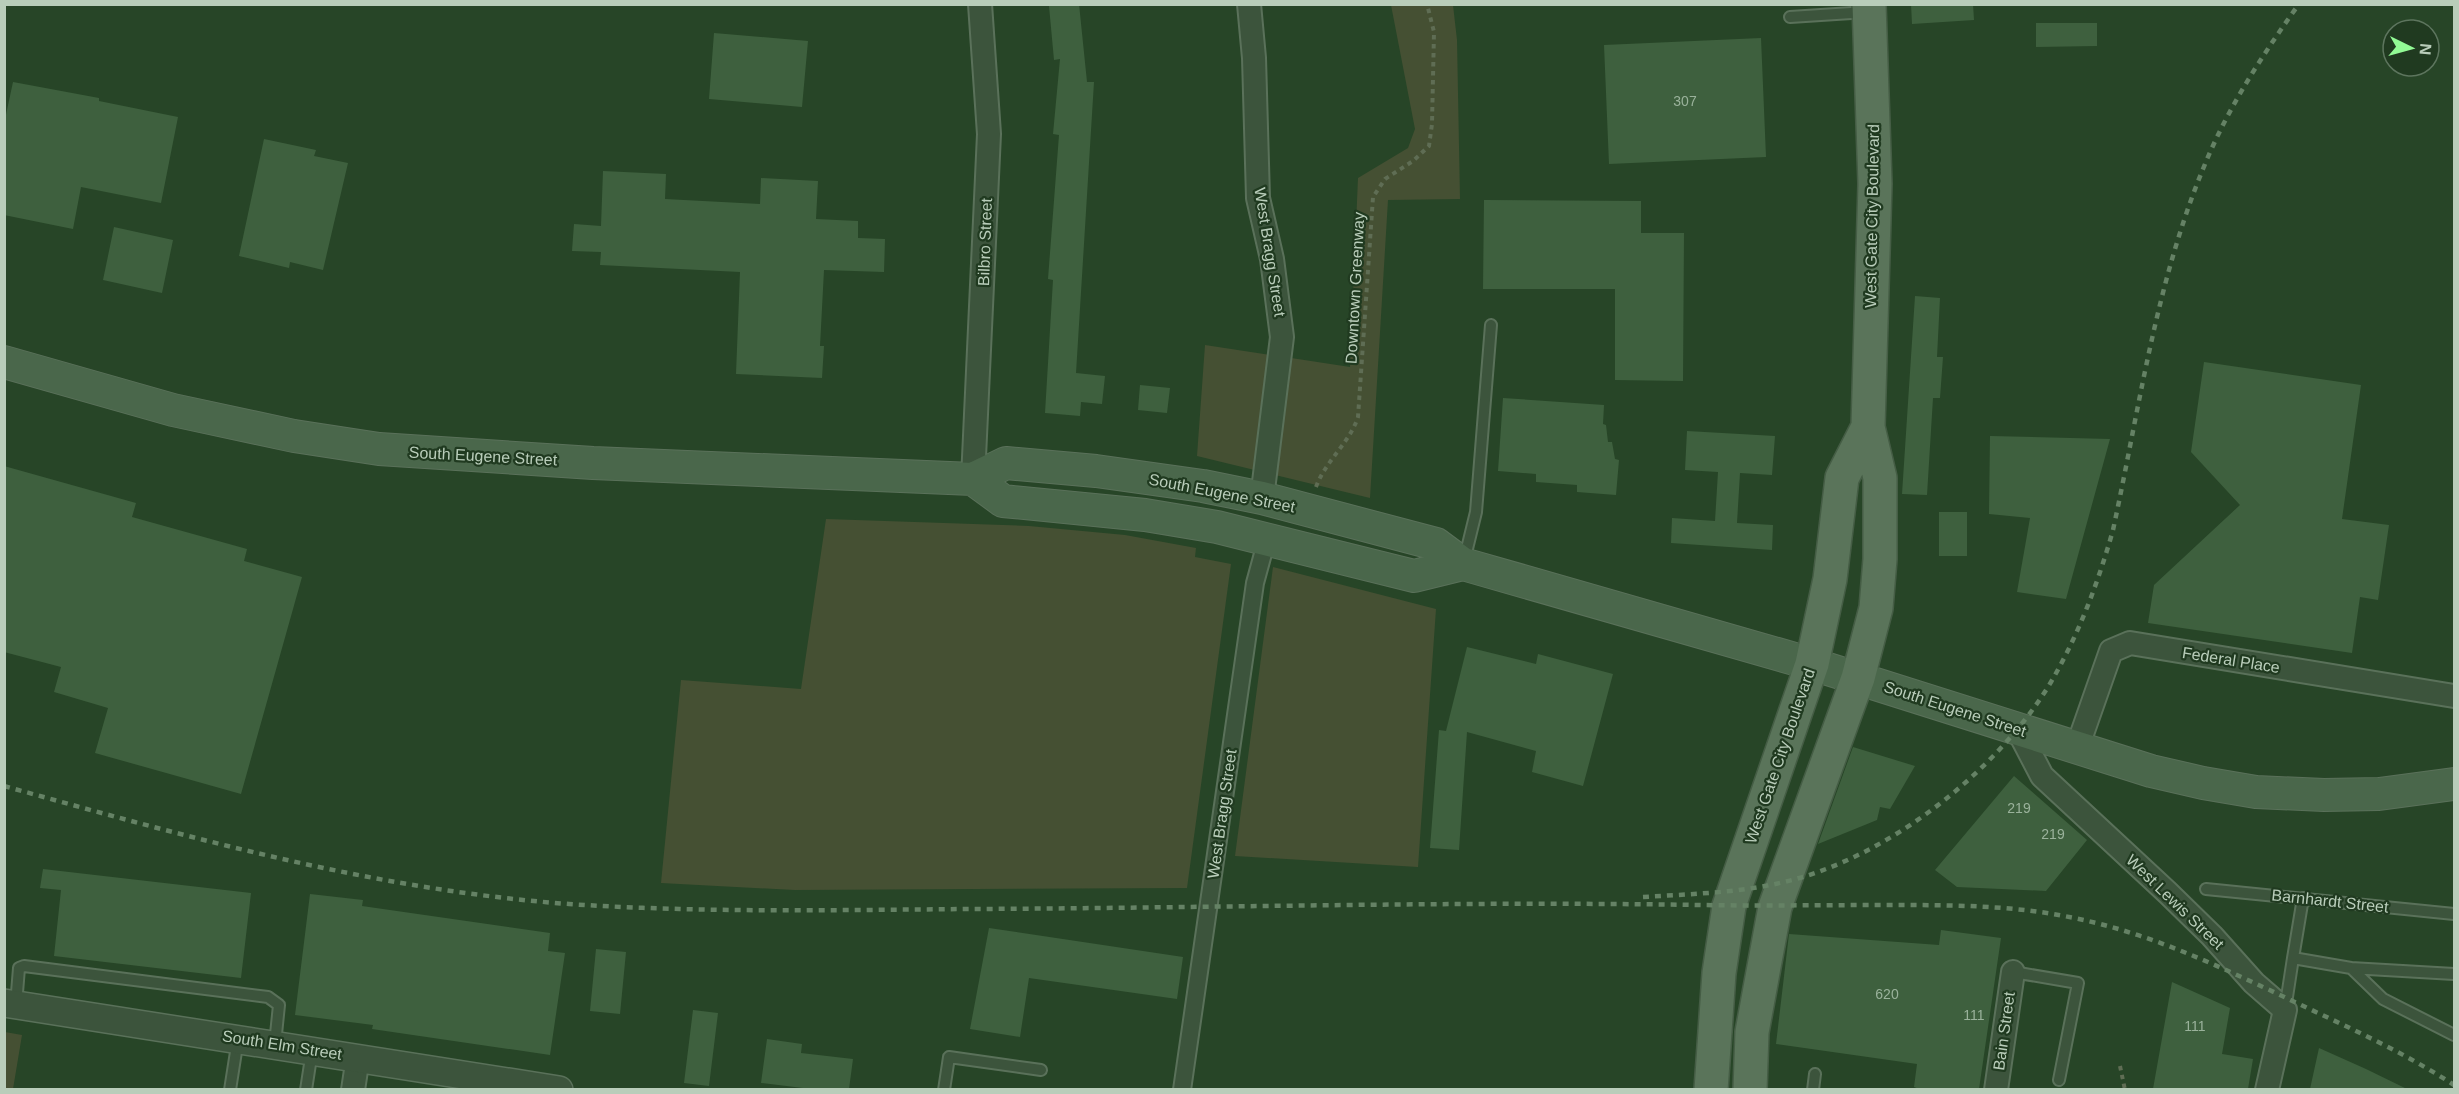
<svg xmlns="http://www.w3.org/2000/svg" width="2459" height="1094" font-family="Arial,sans-serif">
<style>
.green{fill:#455033}
.building{fill:#3e603e}
.lines{fill:none;stroke-linecap:round;stroke-linejoin:round}
.service-casing{stroke:#5a715a;stroke-width:14}
.pedestrian-casing{stroke:#5a715a;stroke-width:20}
.minor-casing{stroke:#5a715a;stroke-width:26}
.tertiary-casing{stroke:#5a715a;stroke-width:30}
.secondary-casing{stroke:#5a715a;stroke-width:34}
.primary-casing{stroke:#455d45;stroke-width:36}
.path{stroke:#5f6d54;stroke-width:4;stroke-dasharray:4.5 4.5;stroke-linecap:butt}
.service{stroke:#3c543c;stroke-width:10}
.pedestrian{stroke:#3c543c;stroke-width:16}
.minor{stroke:#3c543c;stroke-width:22}
.tertiary{stroke:#3c543c;stroke-width:27}
.secondary{stroke:#4a674b;stroke-width:32}
.primary{stroke:#5a745a;stroke-width:33}
.rail{stroke:#658265;stroke-width:4.5;stroke-dasharray:6 6;stroke-linecap:butt}
.labels{text-anchor:middle;dominant-baseline:central;stroke-width:4.5;stroke-linejoin:round;paint-order:stroke}
.number-label{font-size:14px;fill:#9ab29b}
.street-label{font-size:16px;fill:#b9cdba;stroke:#203a20}
</style>
<rect width="100%" height="100%" fill="#274527"/>
<path class="green" d="M 1391,5 L 1453,5 L 1457,40 L 1460,199 L 1388,200 L 1370,498 L 1197,456 L 1205,345 L 1350,367 L 1358,178 L 1408,148 L 1415,129 Z
M 826,519 L 1029,526 L 1125,535 L 1196,548 L 1195,557 L 1231,564 L 1187,888 L 795,890 L 661,883 L 681,680 L 801,689 Z
M 1273,567 L 1436,609 L 1418,867 L 1235,856 Z
M 5,1032 L 22,1035 L 13,1089 L 5,1089 Z"/>
<path class="building" d="M 1079,4 L 1087,82 L 1094,82 L 1076,373 L 1105,376 L 1102,404 L 1081,402 L 1080,416 L 1045,413 L 1053,280 L 1048,279 L 1059,135 L 1053,134 L 1060,59 L 1054,60 L 1049,6 Z
M 1911,4 L 1973,4 L 1974,20 L 1912,24 Z
M 2036,23 L 2097,23 L 2097,46 L 2036,47 Z
M 714,33 L 808,41 L 802,107 L 709,99 Z
M 1761,38 L 1766,157 L 1609,164 L 1604,45 Z
M 13,82 L 99,98 L 99,101 L 178,117 L 161,203 L 81,187 L 73,229 L 4,215 L 4,124 Z
M 264,139 L 316,150 L 314,156 L 348,163 L 323,270 L 290,262 L 289,268 L 239,256 Z
M 603,171 L 666,174 L 665,199 L 760,204 L 761,178 L 818,181 L 816,219 L 858,221 L 858,238 L 885,239 L 884,272 L 824,270 L 820,346 L 824,346 L 822,378 L 736,374 L 740,272 L 600,265 L 601,252 L 572,251 L 574,224 L 601,226 Z
M 1484,200 L 1641,201 L 1641,233 L 1684,233 L 1683,381 L 1615,380 L 1615,289 L 1483,289 Z
M 114,227 L 173,240 L 162,293 L 103,280 Z
M 1915,296 L 1940,298 L 1937,357 L 1943,357 L 1940,398 L 1933,398 L 1927,495 L 1902,494 Z
M 2204,362 L 2361,385 L 2342,519 L 2389,525 L 2378,600 L 2360,597 L 2352,653 L 2148,623 L 2154,585 L 2240,505 L 2191,452 Z
M 1140,385 L 1170,388 L 1167,413 L 1138,410 Z
M 1503,398 L 1604,405 L 1603,424 L 1606,425 L 1608,442 L 1612,442 L 1615,459 L 1619,460 L 1616,495 L 1577,492 L 1577,485 L 1536,482 L 1536,474 L 1498,471 Z
M 1687,431 L 1775,436 L 1772,475 L 1740,473 L 1737,523 L 1773,525 L 1772,550 L 1671,543 L 1672,518 L 1715,521 L 1718,472 L 1685,470 Z
M 1990,436 L 2110,439 L 2066,599 L 2017,592 L 2030,518 L 1989,514 Z
M 4,466 L 136,503 L 132,517 L 247,549 L 244,561 L 302,577 L 241,794 L 95,753 L 108,708 L 54,692 L 61,667 L 4,652 Z
M 1939,512 L 1967,512 L 1967,556 L 1939,556 Z
M 1467,647 L 1536,664 L 1538,654 L 1613,674 L 1583,786 L 1532,772 L 1536,751 L 1467,732 L 1459,850 L 1430,848 L 1439,730 L 1446,731 Z
M 1853,747 L 1915,766 L 1890,809 L 1880,807 L 1877,820 L 1818,844 Z
M 2014,776 L 2087,840 L 2046,891 L 1957,887 L 1935,870 Z
M 43,869 L 251,893 L 241,978 L 54,956 L 61,890 L 40,888 Z
M 310,894 L 363,900 L 362,906 L 550,933 L 548,951 L 565,953 L 550,1055 L 372,1029 L 373,1025 L 295,1015 Z
M 989,928 L 1183,957 L 1177,999 L 1029,978 L 1020,1037 L 970,1029 Z
M 1941,930 L 2001,938 L 1979,1089 L 1919,1089 L 1914,1087 L 1917,1064 L 1776,1044 L 1789,934 L 1939,945 Z
M 596,949 L 626,952 L 620,1014 L 590,1011 Z
M 2172,982 L 2230,1008 L 2222,1054 L 2253,1059 L 2248,1089 L 2153,1089 Z
M 693,1010 L 718,1013 L 709,1086 L 684,1083 Z
M 767,1039 L 802,1044 L 801,1053 L 853,1059 L 849,1089 L 811,1089 L 761,1083 Z
M 2319,1048 L 2366,1069 L 2407,1089 L 2310,1089 Z"/>
<g class="lines">
<defs>
<path id="service" d="M 1790,17 L 1867,12
M 1464,561 L 1476,512 L 1491,325
M 2206,889 L 2454,914
M 2293,958 L 2303,898
M 2351,968 L 2454,974
M 2013,972 L 2078,983 L 2059,1080
M 16,1005 L 19,968 L 24,966 L 268,997 L 279,1005 L 275,1044
M 2285,1010 L 2293,958 L 2351,968 L 2383,999 L 2454,1035
M 230,1090 L 238,1039
M 306,1090 L 312,1051
M 944,1090 L 949,1057 L 1041,1070
M 1813,1090 L 1815,1074"/>
<path id="pedestrian" d="M 1182,1090 L 1255,583 L 1267,539"/>
<path id="minor" d="M 1249,4 L 1254,58 L 1258,198 L 1272,259 L 1282,337 L 1262,498
M 973,479 L 989,134 L 980,4
M 2018,730 L 2042,776 L 2168,893 L 2212,936 L 2254,983 L 2285,1010 L 2267,1090
M 2077,748 L 2111,651 L 2130,643 L 2454,696
M 353,1090 L 358,1057
M 1996,1090 L 2013,972"/>
<path id="tertiary" d="M 4,1003 L 559,1090"/>
<path id="secondary" d="M 4,362 L 173,410 L 294,436 L 379,449 L 593,463 L 973,479 L 1006,463 L 1096,471 L 1203,486 L 1262,498 L 1436,544 L 1463,564 L 1812,664 L 2151,771 L 2203,783 L 2256,792 L 2324,795 L 2379,794 L 2454,784
M 973,479 L 1003,501 L 1145,515 L 1217,527 L 1414,576 L 1463,564"/>
<path id="primary" d="M 1711,1090 L 1719,973 L 1729,906 L 1812,664 L 1830,579 L 1842,478 L 1868,427
M 1750,1090 L 1752,1032 L 1775,907 L 1858,678 L 1876,608 L 1880,559 L 1880,478 L 1868,427 L 1875,184 L 1869,4"/>
</defs>
<use href="#service" class="service-casing"/>
<use href="#pedestrian" class="pedestrian-casing"/>
<use href="#minor" class="minor-casing"/>
<use href="#tertiary" class="tertiary-casing"/>
<use href="#secondary" class="secondary-casing"/>
<use href="#primary" class="primary-casing"/>
<path class="path" d="M 1316,487 C 1326,460 1349,444 1358,417 L 1373,197 L 1385,179 L 1413,161 L 1429,146 L 1432,124 L 1434,32 L 1427,4
M 2120,1066 L 2125,1090"/>
<use href="#service" class="service"/>
<use href="#pedestrian" class="pedestrian"/>
<use href="#minor" class="minor"/>
<use href="#tertiary" class="tertiary"/>
<use href="#secondary" class="secondary"/>
<use href="#primary" class="primary"/>
<path class="rail" d="M 4,786 C 191,838 375,890 569,904 C 703,913 838,910 971,909 C 1214,908 1457,901 1700,905 C 1763,906 1826,905 1889,905 C 1947,905 2007,905 2064,916 C 2147,931 2223,968 2299,1004 C 2352,1029 2405,1053 2454,1085
M 1643,897 C 1690,894 1738,893 1784,882 C 1887,858 1997,772 2051,682 C 2079,634 2098,583 2113,530 C 2139,410 2156,283 2203,169 C 2227,109 2261,57 2299,4"/>
</g>
<g class="labels">
<g class="number-label">
<text x="1685" y="101">307</text>
<text x="2019" y="808">219</text>
<text x="2053" y="834">219</text>
<text x="1887" y="994">620</text>
<text x="1974" y="1015">111</text>
<text x="2195" y="1026">111</text>
</g>
<g class="street-label">
<text transform="translate(1872 216) rotate(-89)">West Gate City Boulevard</text>
<text transform="translate(985 242) rotate(-88)">Bilbro Street</text>
<text transform="translate(1270 252) rotate(81)">West Bragg Street</text>
<text transform="translate(1355 288) rotate(-87)">Downtown Greenway</text>
<text transform="translate(483 456) rotate(3)">South Eugene Street</text>
<text transform="translate(1222 493) rotate(11)">South Eugene Street</text>
<text transform="translate(2231 660) rotate(9)">Federal Place</text>
<text transform="translate(1955 709) rotate(18)">South Eugene Street</text>
<text transform="translate(1780 756) rotate(-71)">West Gate City Boulevard</text>
<text transform="translate(1222 814) rotate(-82)">West Bragg Street</text>
<text transform="translate(2330 901) rotate(6)">Barnhardt Street</text>
<text transform="translate(2175 902) rotate(44)">West Lewis Street</text>
<text transform="translate(2004 1031) rotate(-82)">Bain Street</text>
<text transform="translate(282 1045) rotate(9)">South Elm Street</text>
</g>
</g>
<rect width="2459" height="1094" fill="none" stroke="#b9cdba" stroke-width="12"/>
<g transform="translate(2411 48) rotate(95)"><circle r="28" fill="#203a20" stroke="#5d755e" stroke-width="1.5"/>
<path d="M0-4.5L10 22L0 15L-10 22Z" fill="#92fa95"/>
<text y="-9" font-size="16" font-weight="bold" text-anchor="middle" fill="#b9cdba">N</text>
</g>
</svg>
